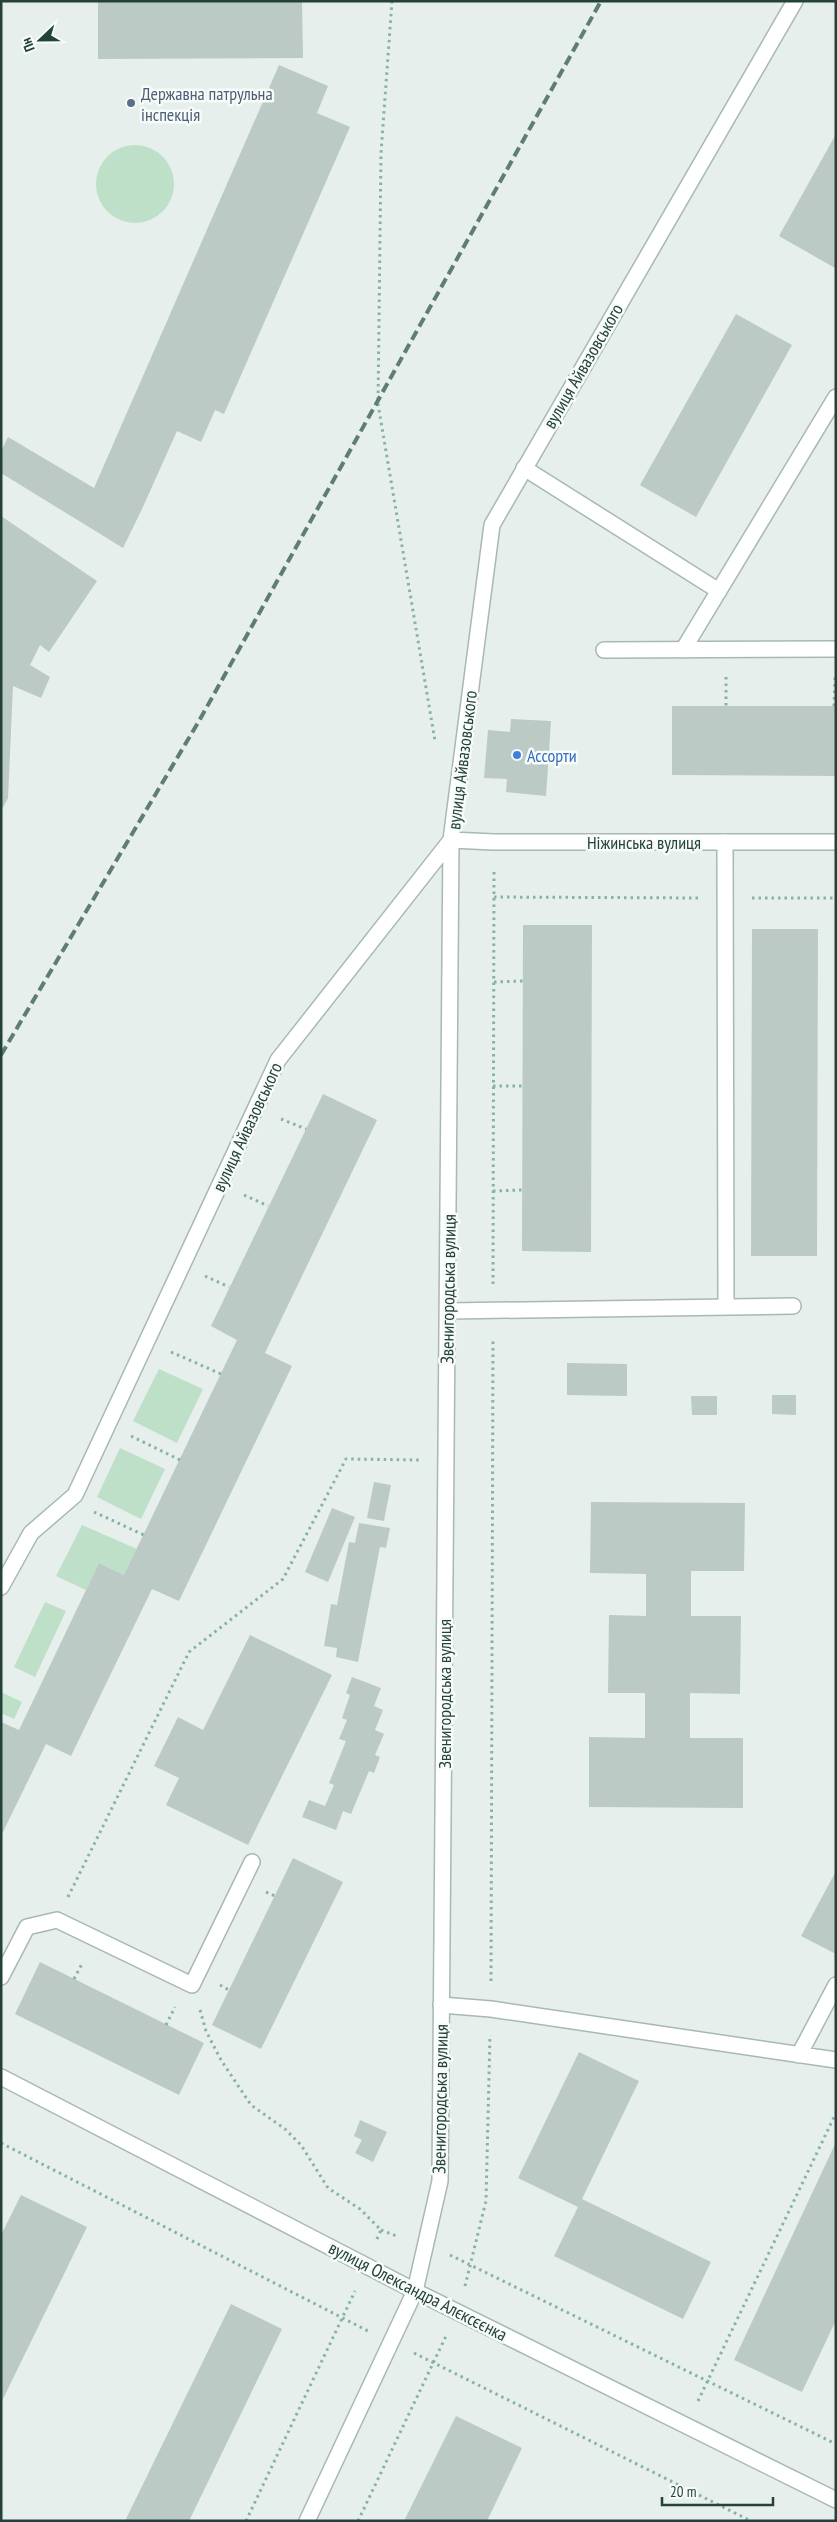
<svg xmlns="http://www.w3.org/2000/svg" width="837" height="2522" font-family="'PT Sans Narrow',sans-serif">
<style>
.green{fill:#bfe0c8}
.building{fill:#bbcac4}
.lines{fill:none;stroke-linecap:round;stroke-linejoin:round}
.service-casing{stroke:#a8b8b2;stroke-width:18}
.minor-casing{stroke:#a8b8b2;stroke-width:18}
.tertiary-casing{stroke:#a8b8b2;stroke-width:18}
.path{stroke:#86b3a5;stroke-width:3;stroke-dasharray:2.5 4;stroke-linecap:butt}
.service{stroke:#fff;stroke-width:15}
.minor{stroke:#fff;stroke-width:15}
.tertiary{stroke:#fff;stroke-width:15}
.rail{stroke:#5f7d75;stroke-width:4;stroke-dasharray:10 5;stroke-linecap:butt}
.service-dot{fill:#5c6f8a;stroke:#f7fbf9;stroke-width:2}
.shop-dot{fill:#3f7fe0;stroke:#f7fbf9;stroke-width:2}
.labels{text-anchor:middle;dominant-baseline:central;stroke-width:5;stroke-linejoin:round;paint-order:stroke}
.service-label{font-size:18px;fill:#4e5e75;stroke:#f7fbf9;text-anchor:start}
.street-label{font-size:18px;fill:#24423a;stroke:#f7fbf9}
.shop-label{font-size:18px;fill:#366cbe;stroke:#f7fbf9;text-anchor:start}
</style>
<rect width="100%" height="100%" fill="#e6efeb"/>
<path class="green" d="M96 184a39 39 0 1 1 78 0a39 39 0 1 1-78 0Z
M 159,1369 L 203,1389 L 177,1443 L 133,1421 Z
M 120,1448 L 165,1469 L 141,1519 L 97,1497 Z
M 82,1525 L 137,1549 L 124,1575 L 99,1563 L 86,1590 L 56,1576 Z
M 45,1602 L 66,1611 L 35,1677 L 14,1667 Z
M 1,1692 L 22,1702 L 14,1719 L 1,1713 Z"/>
<path class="building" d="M 98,1 L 302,1 L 303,58 L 98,59 Z
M 279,65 L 328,86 L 317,113 L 350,127 L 224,414 L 215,410 L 201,442 L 177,431 L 142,509 L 123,548 L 1,473 L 1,451 L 8,437 L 94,488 Z
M 836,134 L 836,266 L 835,268 L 779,236 Z
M 736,314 L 792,345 L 696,517 L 640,485 Z
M 1,516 L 97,581 L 49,652 L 40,645 L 30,665 L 50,677 L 41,698 L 13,686 L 8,798 L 1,811 Z
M 672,706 L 836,706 L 836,776 L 672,775 Z
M 511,719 L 551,721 L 546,796 L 506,792 L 507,779 L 484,778 L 488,730 L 510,732 Z
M 523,925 L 592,925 L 591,1252 L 522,1251 Z
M 752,929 L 818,929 L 817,1256 L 751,1256 Z
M 323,1094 L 377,1120 L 265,1353 L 292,1366 L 179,1601 L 152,1589 L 71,1756 L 46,1744 L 1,1836 L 1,1722 L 19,1730 L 99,1563 L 124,1575 L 237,1340 L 211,1326 Z
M 567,1363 L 627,1364 L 627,1396 L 567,1395 Z
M 772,1395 L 796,1395 L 796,1415 L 772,1414 Z
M 691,1396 L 717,1396 L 717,1415 L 692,1415 Z
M 374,1482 L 391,1485 L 384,1521 L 367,1518 Z
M 591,1502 L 745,1503 L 744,1571 L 691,1571 L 691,1616 L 741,1616 L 740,1694 L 690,1693 L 690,1738 L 743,1738 L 743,1808 L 589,1807 L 589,1737 L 645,1738 L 645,1693 L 608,1693 L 609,1615 L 646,1616 L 646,1574 L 590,1573 Z
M 332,1508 L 355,1517 L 328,1582 L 305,1572 Z
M 359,1523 L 390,1528 L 386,1548 L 380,1547 L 358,1662 L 336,1657 L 337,1648 L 324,1646 L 331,1604 L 337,1605 L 349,1542 L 355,1543 Z
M 250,1635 L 332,1675 L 248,1845 L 166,1805 L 179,1778 L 154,1766 L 178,1717 L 203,1730 Z
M 352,1677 L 381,1688 L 374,1706 L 383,1710 L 375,1730 L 384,1734 L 375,1755 L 380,1757 L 374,1773 L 369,1771 L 351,1814 L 343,1811 L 336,1830 L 302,1817 L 309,1800 L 325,1806 L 334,1785 L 329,1783 L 346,1741 L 339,1739 L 347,1720 L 342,1718 L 350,1695 L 346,1693 Z
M 293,1858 L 343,1882 L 261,2049 L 212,2025 Z
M 836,1871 L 836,1954 L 801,1936 Z
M 40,1962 L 204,2043 L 179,2095 L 15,2014 Z
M 579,2052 L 639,2081 L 582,2199 L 711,2262 L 683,2319 L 554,2256 L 578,2207 L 518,2178 Z
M 360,2120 L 387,2132 L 373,2162 L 355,2153 L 362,2140 L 354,2136 Z
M 836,2142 L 836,2320 L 802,2392 L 734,2360 Z
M 21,2195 L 87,2227 L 1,2403 L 1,2235 Z
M 231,2304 L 282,2329 L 189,2521 L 125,2521 Z
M 456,2416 L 522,2448 L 487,2521 L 404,2521 Z"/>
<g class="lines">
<defs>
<path id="service" d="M 524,468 L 719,591
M 604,650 L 836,649
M 683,650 L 836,397
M 725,842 L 726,1307
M 448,1311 L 793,1306
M 1,1977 L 27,1927 L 57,1920 L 192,1985 L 252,1862
M 441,2005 L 491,2009 L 836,2060
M 799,2055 L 836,1985"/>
<path id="minor" d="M 1,1587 L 31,1533 L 75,1495 L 278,1060 L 451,840 L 492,525 L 795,1
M 1,2077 L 415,2291 L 440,2181 L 451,840 L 494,842 L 836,842"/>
<path id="tertiary" d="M 307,2521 L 415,2291 L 836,2500"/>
</defs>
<use href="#service" class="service-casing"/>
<use href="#minor" class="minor-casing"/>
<use href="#tertiary" class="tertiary-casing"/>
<path class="path" d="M 392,1 L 381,153 L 378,404 L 435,741
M 726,677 L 726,706
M 834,706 L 835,675
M 494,897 L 698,898
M 752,898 L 836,898
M 494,982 L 523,981
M 493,1086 L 523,1086
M 281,1119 L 306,1129
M 493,1191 L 522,1190
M 244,1195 L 268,1206
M 205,1276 L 229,1287
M 493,1284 L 494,868
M 171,1352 L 221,1374
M 131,1436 L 180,1460
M 94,1512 L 144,1535
M 266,1892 L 275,1896
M 68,1897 L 189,1652 L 283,1579 L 346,1459 L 420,1460
M 74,1979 L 83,1962
M 491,1981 L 493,1338
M 220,1985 L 229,1990
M 200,2010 L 206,2031 L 221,2060 L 251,2105 L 285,2129 L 301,2145 L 328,2188 L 360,2209 L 381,2230 L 376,2241
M 166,2025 L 175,2007
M 1,2143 L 368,2331
M 381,2230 L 399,2237
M 450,2255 L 836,2444
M 465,2286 L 486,2201 L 490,2035
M 414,2353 L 751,2521
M 698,2401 L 836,2113
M 246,2521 L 355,2291
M 358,2521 L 446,2336"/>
<use href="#service" class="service"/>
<use href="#minor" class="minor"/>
<use href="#tertiary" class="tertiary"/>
<path class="rail" d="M 1,1055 L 199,721 L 601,1"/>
</g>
<circle class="service-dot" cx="131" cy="103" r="5"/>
<circle class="shop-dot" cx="517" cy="755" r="5"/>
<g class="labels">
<g class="service-label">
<text x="141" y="93">Державна патрульна<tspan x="141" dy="21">інспекція</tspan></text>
</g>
<g class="street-label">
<text transform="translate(583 366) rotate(-60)">вулиця Айвазовського</text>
<text transform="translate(462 760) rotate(-83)">вулиця Айвазовського</text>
<text x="644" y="842">Ніжинська вулиця</text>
<text transform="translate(247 1127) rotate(-65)">вулиця Айвазовського</text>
<text transform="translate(448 1289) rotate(-89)">Звенигородська вулиця</text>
<text transform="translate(444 1694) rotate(-90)">Звенигородська вулиця</text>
<text transform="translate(440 2099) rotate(-89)">Звенигородська вулиця</text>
<text transform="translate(418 2291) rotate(27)">вулиця Олександра Алєксєєнка</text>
</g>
<g class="shop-label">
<text x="527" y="755">Ассорти</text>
</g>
</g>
<rect width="837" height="2522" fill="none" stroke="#24423a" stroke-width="5"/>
<g transform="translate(40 40) rotate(248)" stroke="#f7fbf9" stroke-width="4" paint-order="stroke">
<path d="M0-4L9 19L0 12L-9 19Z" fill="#24423a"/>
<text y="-8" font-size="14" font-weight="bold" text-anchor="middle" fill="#24423a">Пн</text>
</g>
<path d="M662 2497v8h111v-8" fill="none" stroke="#24423a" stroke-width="2.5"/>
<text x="670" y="2497" font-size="15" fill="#24423a" stroke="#f7fbf9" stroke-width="4" paint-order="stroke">20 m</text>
</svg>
